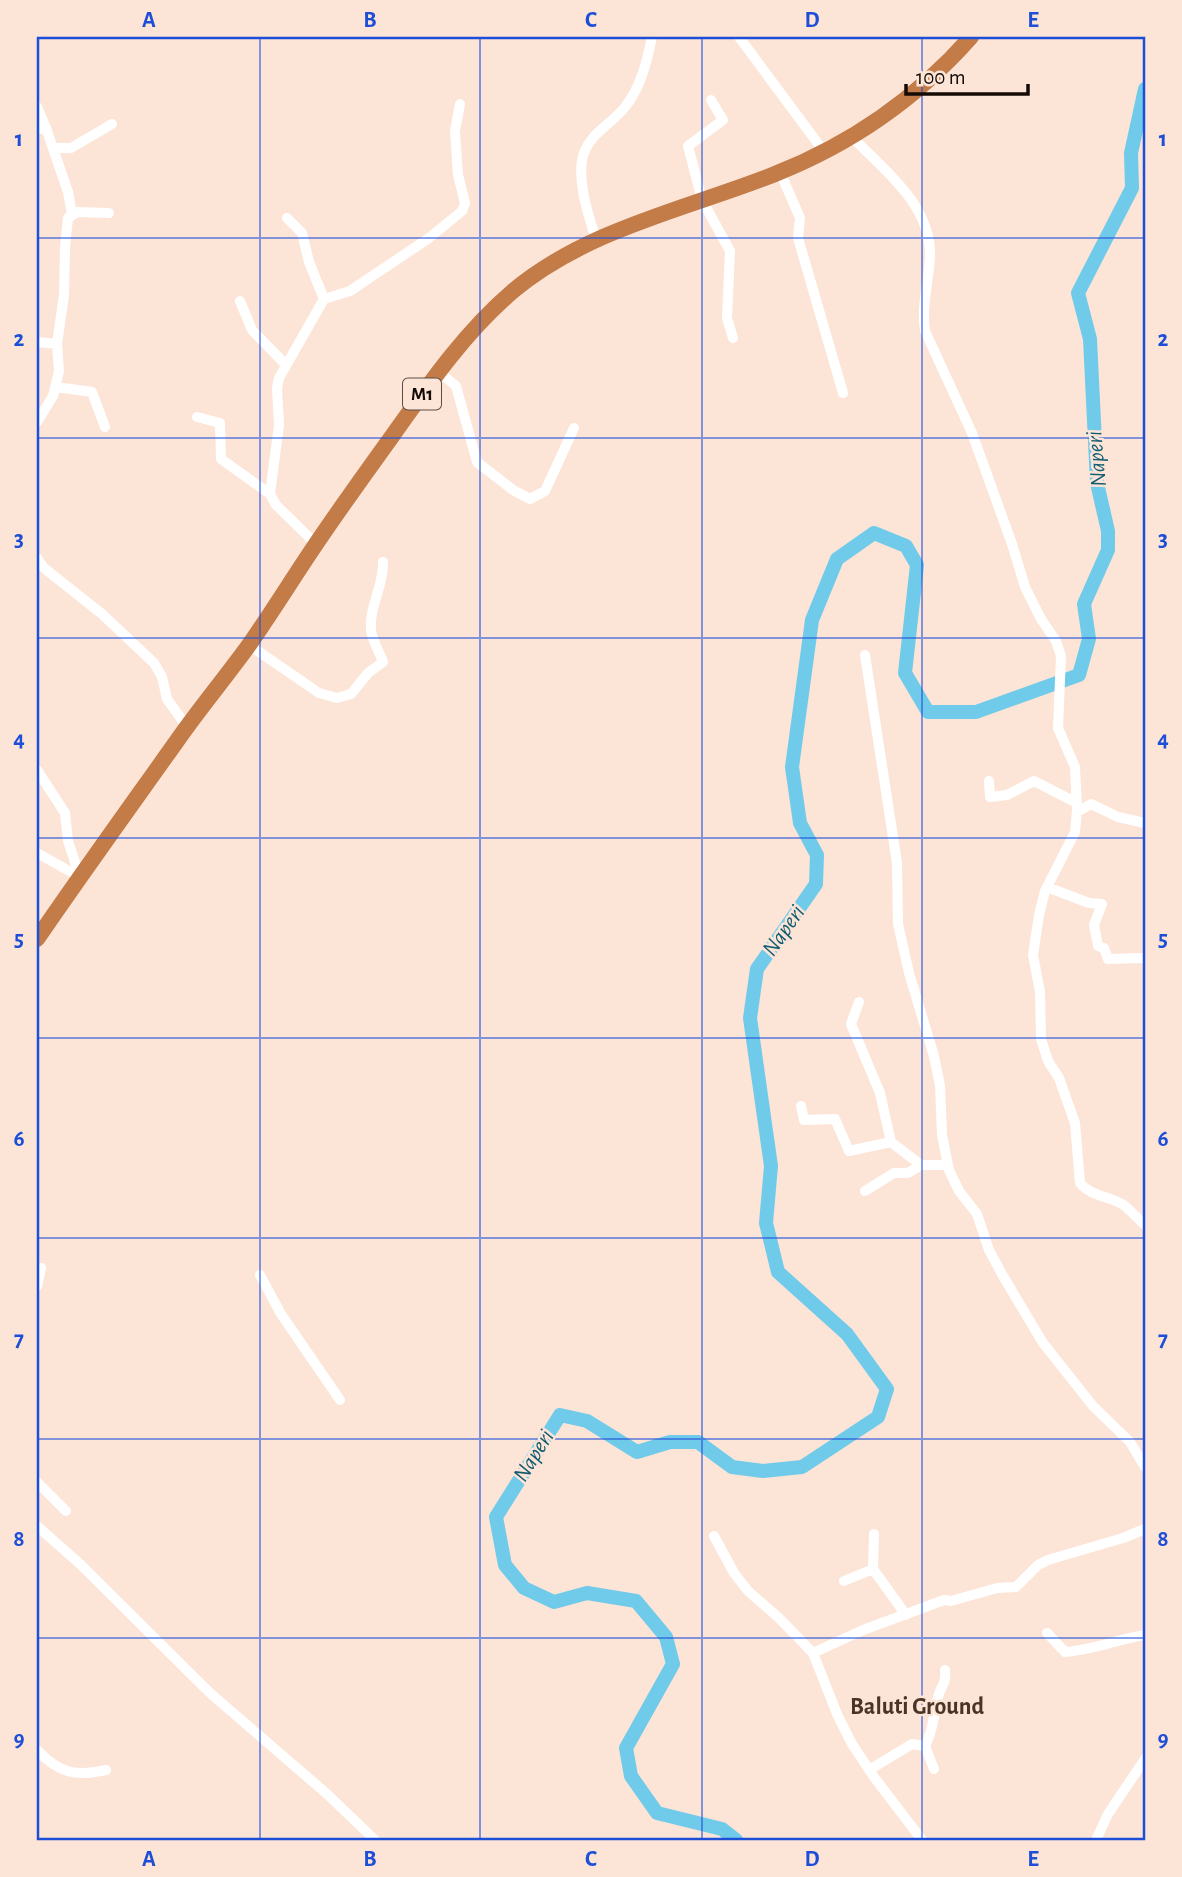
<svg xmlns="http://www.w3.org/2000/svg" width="1182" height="1877" font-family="'Alegreya Sans',sans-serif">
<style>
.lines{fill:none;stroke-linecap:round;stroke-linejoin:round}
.river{stroke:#70cae9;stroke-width:14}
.minor{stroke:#fff;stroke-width:10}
.highway{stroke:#c37b48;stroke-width:16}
.grid{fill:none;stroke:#1d4ed8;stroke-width:2;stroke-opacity:0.55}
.labels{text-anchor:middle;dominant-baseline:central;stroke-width:5;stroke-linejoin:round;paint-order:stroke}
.shield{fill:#fce5d7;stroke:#5a4c45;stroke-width:2}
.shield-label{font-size:19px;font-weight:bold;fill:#140b06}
.water-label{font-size:23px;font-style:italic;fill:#135d72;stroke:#fce5d7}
.quarter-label{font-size:24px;font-weight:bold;fill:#4a3425;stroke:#fce5d7}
.neatline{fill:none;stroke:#1d4ed8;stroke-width:2.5}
.grid-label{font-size:23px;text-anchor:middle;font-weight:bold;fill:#1d4ed8}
</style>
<rect width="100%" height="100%" fill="#fce5d7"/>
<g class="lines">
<path class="river" d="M 736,1840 L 722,1829 L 657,1813 L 631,1776 L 626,1748 L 673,1664 L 666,1637 L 636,1601 L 587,1593 L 554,1602 L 524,1588 L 505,1565 L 496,1517 L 560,1415 L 587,1421 L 637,1452 L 670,1442 L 698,1442 L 732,1467 L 763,1471 L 802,1467 L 878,1417 L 887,1389 L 847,1334 L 778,1272 L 766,1223 L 771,1166 L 750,1018 L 757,969 L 816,884 L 817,855 L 800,823 L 792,767 L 812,620 L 837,559 L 874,533 L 906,546 L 917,565 L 905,673 L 928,712 L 976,712 L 1079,675 L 1089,639 L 1084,604 L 1108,550 L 1108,531 L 1097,483 L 1090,339 L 1078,293 L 1132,188 L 1131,153 L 1145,89"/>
<path class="minor" d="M 739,37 L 825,153
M 711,100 L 723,120 L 688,146 L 702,200 L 730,251 L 727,318 L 733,338
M 37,107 L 46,128 L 37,129
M 46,128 L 68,192 L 72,214
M 852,137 C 884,170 931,204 930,256 C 929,281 921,306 925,331 L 972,433 L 1012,544 L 1025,587 L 1041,619 L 1056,641 L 1061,656 L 1058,728 L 1075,767 L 1077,810 L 1075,832 L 1045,891 L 1039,915 L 1033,955 L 1040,992 L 1041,1039 L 1048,1061 L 1059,1078 L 1075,1123 L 1080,1183 C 1091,1197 1111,1196 1125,1206 C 1132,1212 1138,1219 1145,1225
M 53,148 L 71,148 L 112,124
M 780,172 L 800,218 L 798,238 L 843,393
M 287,218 L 302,233 L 309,262 L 324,299 L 279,378 L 277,388 L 279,425 L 270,494 L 276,505 L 316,544
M 596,240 C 589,216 578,186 582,160 C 587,134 610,126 625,107 C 641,87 647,61 652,37
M 324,299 L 350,291 L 429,238 L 462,211 L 465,203 L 458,175 L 455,131 L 460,104
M 240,301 L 252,330 L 286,365
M 37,342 L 57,344
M 439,372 L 456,386 L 477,462 L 513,490 L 530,499 L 545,491 L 574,428
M 56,387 L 92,392 L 105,427
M 197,417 L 220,423 L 221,459 L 270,494
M 37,422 L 53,396 L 59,371 L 57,344 L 64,295 L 65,247 L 68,218 L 77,212 L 109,213
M 37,558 L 44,568 L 102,614 L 154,663 L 162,677 L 167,699 L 187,727
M 249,645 L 319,693 L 337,698 L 351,694 L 368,673 L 383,662 C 380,653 372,640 371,630 C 369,607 384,585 383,562
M 865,655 L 897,863 L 898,924 L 909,973 L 934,1056 L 940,1086 L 942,1135 L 949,1170 L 959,1191 L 977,1214 L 989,1250 L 1003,1276 L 1043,1343 L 1093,1406 L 1130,1442 L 1145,1467
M 37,770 L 65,813 L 68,841 L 80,877
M 989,781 L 990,797 L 1007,795 L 1034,781 L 1077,803
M 1077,812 L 1091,804 L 1118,817 L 1145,823
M 37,853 L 80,877
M 1047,887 L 1089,903 L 1102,904 L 1094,925 L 1098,946 L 1104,948 L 1108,959 L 1145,958
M 859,1002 L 851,1024 L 880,1093 L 891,1142 L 921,1165 L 948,1165
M 801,1106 L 804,1120 L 835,1119 L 849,1151 L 891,1142
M 865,1191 L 894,1173 L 908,1173 L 921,1165
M 260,1275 L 281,1314 L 340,1400
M 37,1286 L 41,1268
M 37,1482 L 66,1511
M 37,1526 L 80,1564 L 210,1693 L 327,1794 L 375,1840
M 874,1534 L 873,1569 L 906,1615
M 714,1536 L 734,1573 L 748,1591 L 779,1618 L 813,1653 L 837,1714 L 852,1744 L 874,1777 L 922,1840
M 844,1581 L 873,1569
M 1047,1633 L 1065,1652 C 1094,1650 1118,1639 1145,1635
M 813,1653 L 863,1630 L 944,1600 L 951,1601 L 997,1588 L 1016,1587 L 1038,1565 L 1048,1560 L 1123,1538 L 1145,1529
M 925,1746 C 935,1728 933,1710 940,1691 C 944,1683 946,1680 945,1670
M 925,1746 L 934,1769
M 37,1750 C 59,1773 75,1777 106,1770
M 869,1770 L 912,1744 L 925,1746
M 1096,1840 L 1108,1814 L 1145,1759"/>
<path class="highway" d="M 37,939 C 85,869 135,800 184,731 C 205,702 228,674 249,645 C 272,612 293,578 316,544 C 341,507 367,471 393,435 C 429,384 465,332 513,291 C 587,229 687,209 775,174 C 851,144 917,98 971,37"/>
</g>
<path class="grid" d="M 260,37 L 260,1840M 480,37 L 480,1840M 702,37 L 702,1840M 922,37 L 922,1840M 37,238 L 1145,238M 37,438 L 1145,438M 37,638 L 1145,638M 37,838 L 1145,838M 37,1038 L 1145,1038M 37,1238 L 1145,1238M 37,1439 L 1145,1439M 37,1638 L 1145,1638"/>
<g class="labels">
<rect class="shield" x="403" y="378.5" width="38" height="31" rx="5"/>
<g class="shield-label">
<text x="422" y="394">M1</text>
</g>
<g class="water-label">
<text transform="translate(1097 459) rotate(-95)">Naperi</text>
<text transform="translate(784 931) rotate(-55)">Naperi</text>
<text transform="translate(534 1456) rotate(-58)">Naperi</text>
</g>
<g class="quarter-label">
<text x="917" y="1707">Baluti Ground</text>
</g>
</g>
<rect width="1182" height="1877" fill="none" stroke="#fce5d7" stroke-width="77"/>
<path d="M906 84v10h122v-10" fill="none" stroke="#140b06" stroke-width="3.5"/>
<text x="916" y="84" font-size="21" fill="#140b06" stroke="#fce5d7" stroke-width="5" paint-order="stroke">100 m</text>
<rect x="38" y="38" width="1106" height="1801" class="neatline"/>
<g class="grid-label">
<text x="149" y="27">A</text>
<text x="370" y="27">B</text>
<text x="591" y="27">C</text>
<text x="812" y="27">D</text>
<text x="1033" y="27">E</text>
<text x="19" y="146">1</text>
<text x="1163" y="146">1</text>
<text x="19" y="346">2</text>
<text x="1163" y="346">2</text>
<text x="19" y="546">3</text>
<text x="1163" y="546">3</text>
<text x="19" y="746">4</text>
<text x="1163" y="746">4</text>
<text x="19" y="946">5</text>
<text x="1163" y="946">5</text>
<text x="19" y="1146">6</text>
<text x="1163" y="1146">6</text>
<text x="19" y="1346">7</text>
<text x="1163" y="1346">7</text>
<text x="19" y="1546">8</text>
<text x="1163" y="1546">8</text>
<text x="19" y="1746">9</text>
<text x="1163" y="1746">9</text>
<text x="149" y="1866">A</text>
<text x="370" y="1866">B</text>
<text x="591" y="1866">C</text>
<text x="812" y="1866">D</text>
<text x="1033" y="1866">E</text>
</g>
</svg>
